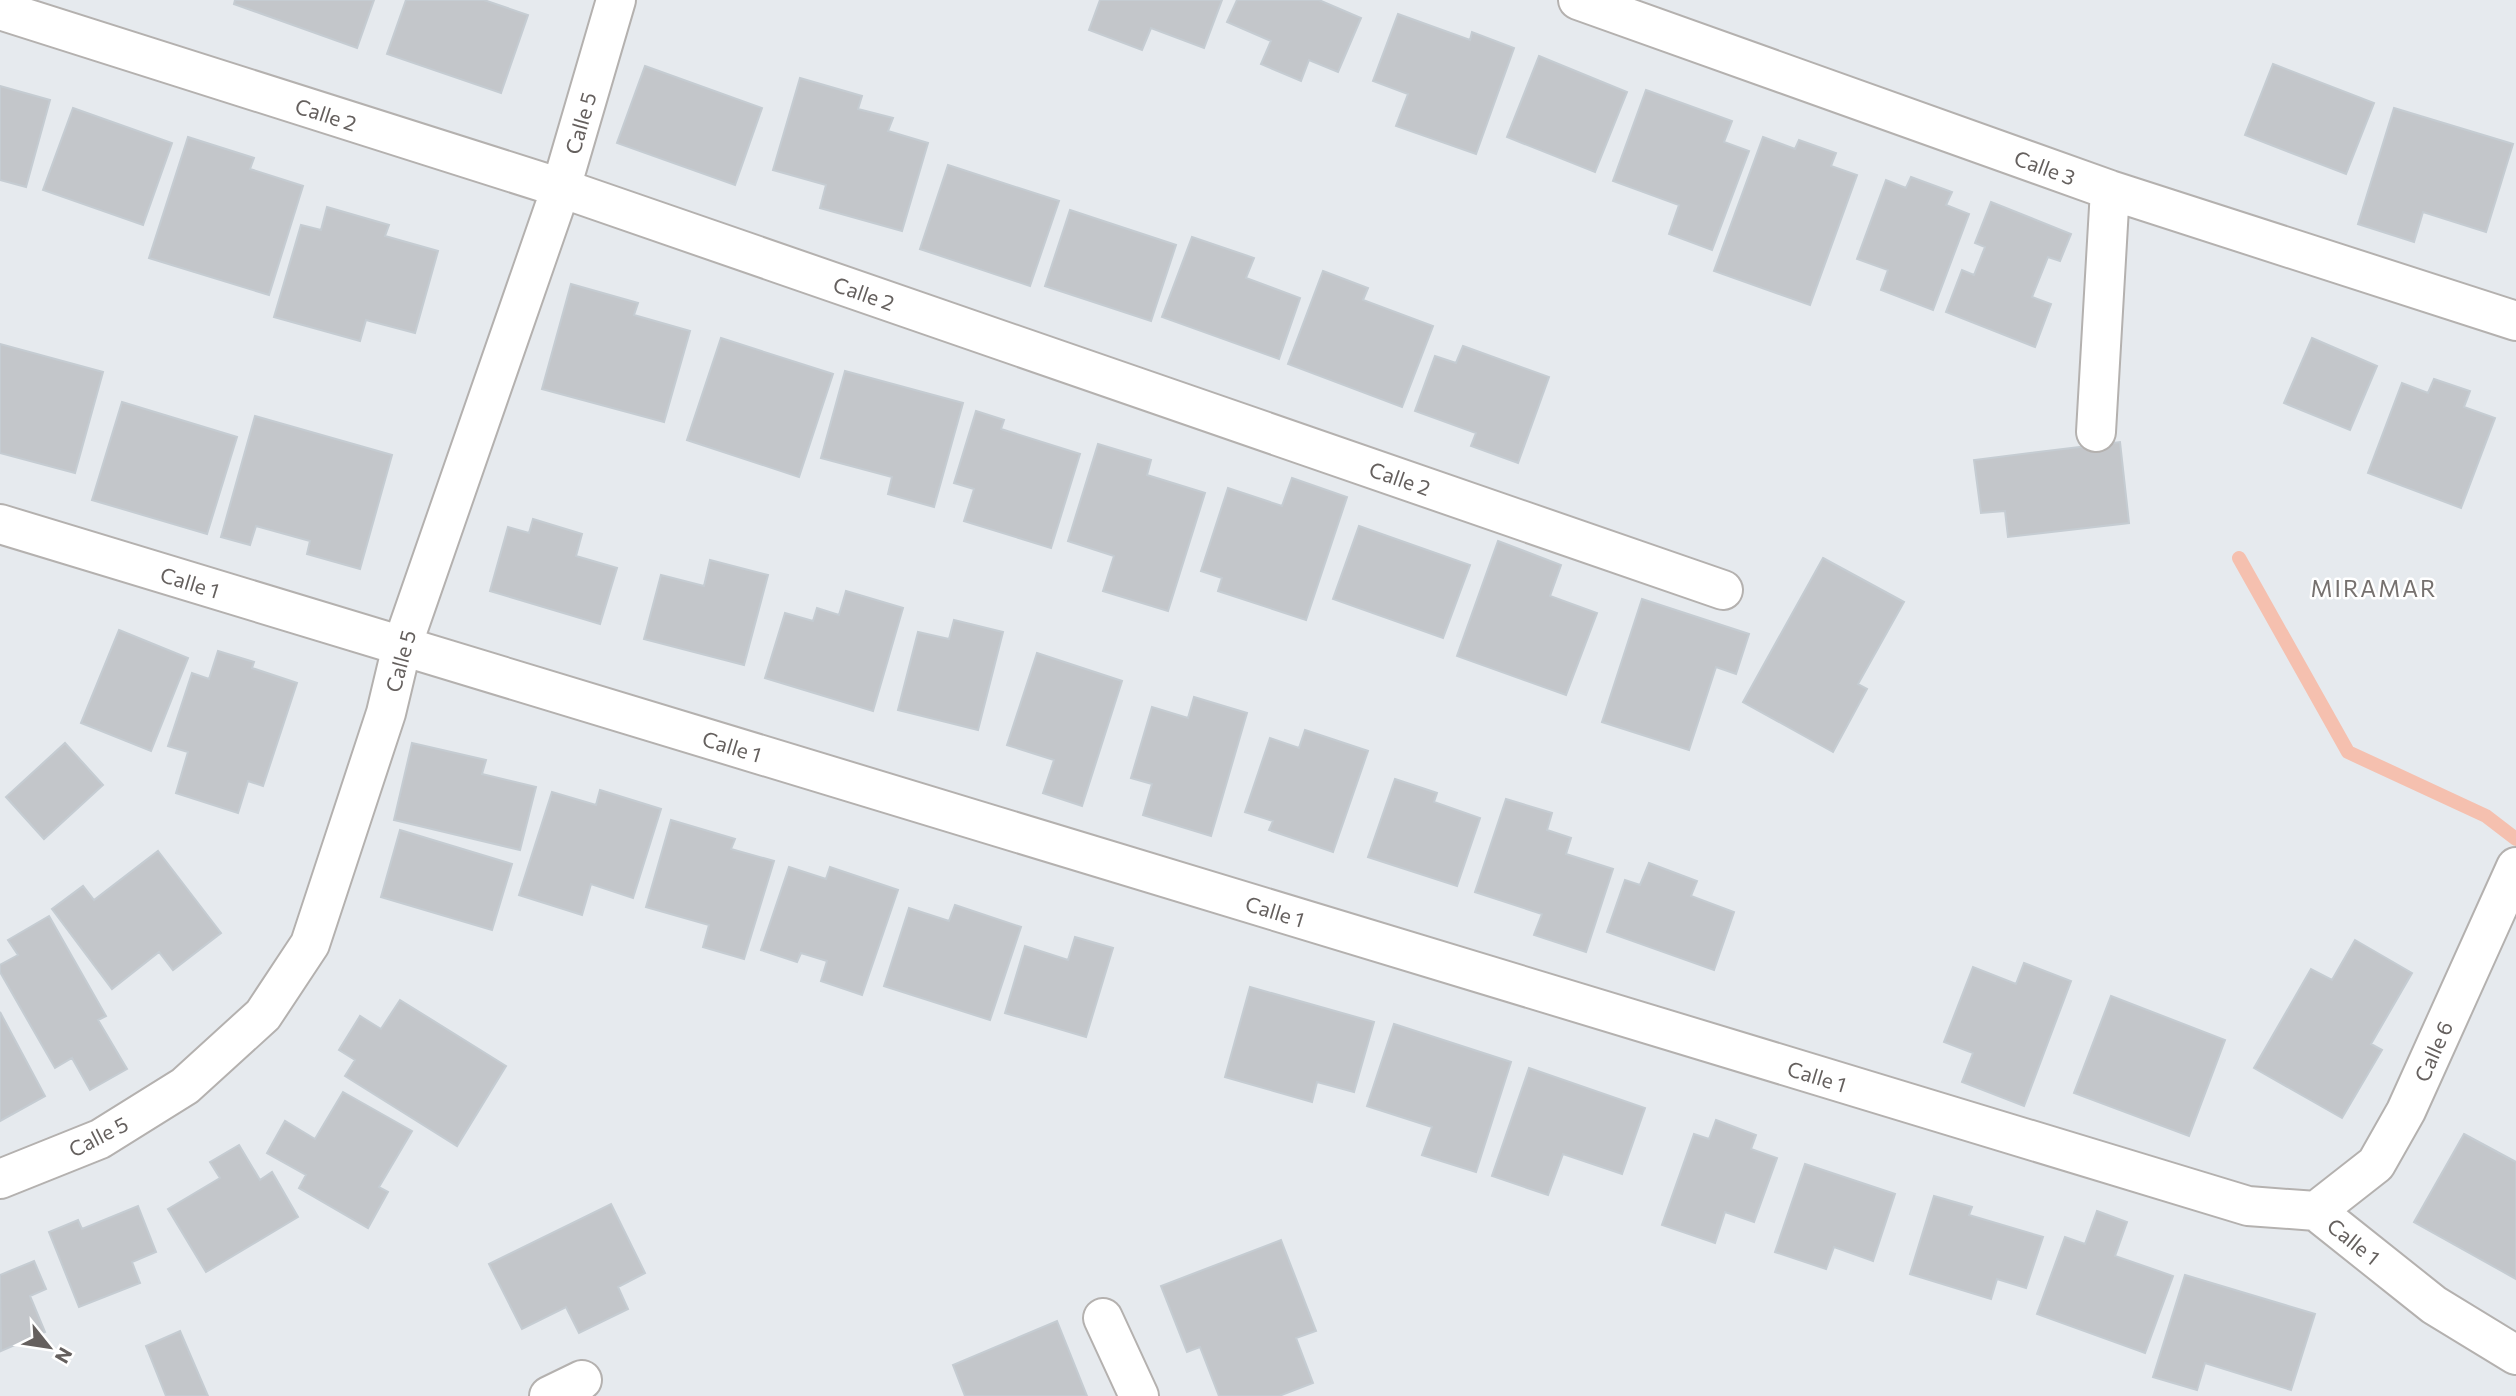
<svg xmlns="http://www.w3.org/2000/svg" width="2516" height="1396" font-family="Commissioner,sans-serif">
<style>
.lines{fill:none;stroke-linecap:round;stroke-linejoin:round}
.stream{stroke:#f5c0af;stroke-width:14}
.building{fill:#c3c6ca;stroke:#c5ccd2;stroke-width:2}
.minor-casing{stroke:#b4b1af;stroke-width:42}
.minor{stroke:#fff;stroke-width:38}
.labels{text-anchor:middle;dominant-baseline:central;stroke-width:5;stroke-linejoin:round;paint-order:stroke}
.street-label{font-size:21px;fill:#65605e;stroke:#fff}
.neighbourhood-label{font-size:23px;letter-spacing:2px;fill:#76716f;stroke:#fff}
</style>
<rect width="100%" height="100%" fill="#e6eaee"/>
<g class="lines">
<path class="stream" d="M 2239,558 L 2348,752 L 2486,816 L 2516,839"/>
</g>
<path class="building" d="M 235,0 L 374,0 L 357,48 L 234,4 Z
M 406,0 L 484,0 L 528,15 L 501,93 L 387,54 Z
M 1100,0 L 1222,0 L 1204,48 L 1151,28 L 1142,50 L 1089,30 Z
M 1237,0 L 1319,0 L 1361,18 L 1338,72 L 1309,60 L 1301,81 L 1261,64 L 1271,41 L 1227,22 Z
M 1398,14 L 1470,40 L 1472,32 L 1514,48 L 1476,154 L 1396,126 L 1408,94 L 1373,81 Z
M 1539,56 L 1627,92 L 1595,172 L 1507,137 Z
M 2273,64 L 2374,103 L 2346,174 L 2245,135 Z
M 645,66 L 762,108 L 735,185 L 617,143 Z
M 800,78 L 862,96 L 858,109 L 893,118 L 888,131 L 928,143 L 902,231 L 820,208 L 826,185 L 773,170 Z
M 0,86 L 50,100 L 26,187 L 0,180 Z
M 1646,90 L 1732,121 L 1724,142 L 1749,151 L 1712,250 L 1669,234 L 1679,205 L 1613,181 Z
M 73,108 L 172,143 L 143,225 L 43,190 Z
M 2394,108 L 2513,144 L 2486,232 L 2423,212 L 2414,242 L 2358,224 Z
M 188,137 L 254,158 L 250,169 L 303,186 L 269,295 L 149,258 Z
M 1763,137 L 1795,149 L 1799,140 L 1836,153 L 1831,166 L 1857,175 L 1810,305 L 1714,271 Z
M 948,165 L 1059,201 L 1030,286 L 920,249 Z
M 1911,177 L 1952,192 L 1946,205 L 1969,214 L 1933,310 L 1881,290 L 1888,270 L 1857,259 L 1886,180 L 1906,188 Z
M 1991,202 L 2071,234 L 2060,261 L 2048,257 L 2032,297 L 2051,304 L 2035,347 L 1946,312 L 1962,270 L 1974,275 L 1985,247 L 1975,243 Z
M 327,207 L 389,225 L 385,236 L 438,251 L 415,333 L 366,320 L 360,341 L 274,317 L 301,225 L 321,230 Z
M 1070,210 L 1176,245 L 1151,321 L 1045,286 Z
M 1192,237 L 1254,258 L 1246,278 L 1300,298 L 1279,359 L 1162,317 Z
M 1323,271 L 1368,288 L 1363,300 L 1433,326 L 1402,407 L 1288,364 Z
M 571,284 L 638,303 L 634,315 L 690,331 L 664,422 L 542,389 Z
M 721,338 L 833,374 L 799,477 L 687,440 Z
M 2312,338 L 2377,366 L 2350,430 L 2284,403 Z
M 0,344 L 103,372 L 75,473 L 0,453 Z
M 1463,346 L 1549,377 L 1518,463 L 1471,446 L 1476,433 L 1415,411 L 1435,356 L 1456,363 Z
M 845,371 L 963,403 L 934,507 L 888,494 L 892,477 L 821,458 Z
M 2434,379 L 2470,391 L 2464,407 L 2495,418 L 2461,508 L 2368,473 L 2402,383 L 2428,393 Z
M 122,402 L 237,437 L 207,534 L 92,500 Z
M 976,411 L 1004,420 L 1001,429 L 1080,454 L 1051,548 L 964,521 L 974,489 L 954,483 Z
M 255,416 L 392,455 L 360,569 L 307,554 L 310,541 L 256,526 L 250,545 L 221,537 Z
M 2120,442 L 2129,523 L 2008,537 L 2005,511 L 1981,513 L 1974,460 Z
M 1098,444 L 1151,460 L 1147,475 L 1205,493 L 1168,611 L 1103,591 L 1114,556 L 1068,541 Z
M 1292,478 L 1347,497 L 1306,620 L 1218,591 L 1222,578 L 1201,571 L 1228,488 L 1282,506 Z
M 533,519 L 582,534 L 576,556 L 617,568 L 600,624 L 490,591 L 508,527 L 529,533 Z
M 1359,526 L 1470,565 L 1443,638 L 1333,599 Z
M 1498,541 L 1561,565 L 1550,596 L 1597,613 L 1566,695 L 1457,656 Z
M 1823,558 L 1904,602 L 1858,684 L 1867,689 L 1833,752 L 1743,702 Z
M 710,560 L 768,575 L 744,665 L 644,639 L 661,575 L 704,586 Z
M 846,591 L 903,608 L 873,711 L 765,678 L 785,613 L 813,621 L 817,608 L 839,615 Z
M 1642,599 L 1749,634 L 1736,674 L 1716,667 L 1689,750 L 1602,722 Z
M 954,620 L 1003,632 L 978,730 L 898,710 L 918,632 L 949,639 Z
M 119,630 L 188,658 L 151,751 L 81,723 Z
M 218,651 L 254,662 L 252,668 L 297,683 L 263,786 L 248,781 L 238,813 L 176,793 L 188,752 L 168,746 L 192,673 L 209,679 Z
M 1037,653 L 1122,681 L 1082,806 L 1043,793 L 1054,760 L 1007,745 Z
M 1194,697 L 1247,713 L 1211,836 L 1143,815 L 1152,784 L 1131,778 L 1152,707 L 1188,718 Z
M 1305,730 L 1368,751 L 1333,852 L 1269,830 L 1273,821 L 1245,812 L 1270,738 L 1299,748 Z
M 65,743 L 103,785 L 44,839 L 6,797 Z
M 412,743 L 486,760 L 482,774 L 536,787 L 520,850 L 394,820 Z
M 1395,779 L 1437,793 L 1434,802 L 1480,818 L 1457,886 L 1368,857 Z
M 600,790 L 661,809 L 633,898 L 591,884 L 582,915 L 519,895 L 552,792 L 596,805 Z
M 1506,799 L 1552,813 L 1547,830 L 1571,838 L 1566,854 L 1613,869 L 1586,952 L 1534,935 L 1542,914 L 1475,892 Z
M 671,820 L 735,839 L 731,849 L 774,861 L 744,959 L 703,947 L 709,925 L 646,907 Z
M 400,830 L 512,864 L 492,930 L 381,897 Z
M 158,851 L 221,933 L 173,970 L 159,952 L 112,989 L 52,909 L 83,886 L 94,900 Z
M 1649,863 L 1697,881 L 1691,896 L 1734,912 L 1714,970 L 1607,932 L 1625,880 L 1640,885 Z
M 789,867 L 826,879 L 830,867 L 898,890 L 862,995 L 821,981 L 827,961 L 801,953 L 797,962 L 761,950 Z
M 955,905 L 1021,927 L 990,1020 L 884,986 L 909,908 L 949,921 Z
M 49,916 L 106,1016 L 98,1020 L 127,1069 L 90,1090 L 72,1058 L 55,1068 L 0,972 L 0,965 L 18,955 L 8,940 Z
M 1075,937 L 1113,948 L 1086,1037 L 1005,1013 L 1025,946 L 1068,960 Z
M 2355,940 L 2412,973 L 2371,1044 L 2382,1050 L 2342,1118 L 2254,1068 L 2311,969 L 2332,980 Z
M 2024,963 L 2071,981 L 2024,1106 L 1962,1082 L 1973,1053 L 1944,1042 L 1973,967 L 2016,984 Z
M 1250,987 L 1374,1022 L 1354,1092 L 1317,1082 L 1312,1102 L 1225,1077 Z
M 2111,996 L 2225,1040 L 2189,1136 L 2074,1093 Z
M 400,1000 L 506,1066 L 457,1146 L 345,1076 L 355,1060 L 339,1050 L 360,1016 L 381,1029 Z
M 0,1012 L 45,1096 L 0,1121 Z
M 1394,1024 L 1511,1062 L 1476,1172 L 1422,1155 L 1432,1127 L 1367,1106 Z
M 1529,1068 L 1645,1108 L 1622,1174 L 1563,1154 L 1548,1195 L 1492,1176 Z
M 343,1092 L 412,1131 L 379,1187 L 388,1192 L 368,1228 L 299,1188 L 306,1175 L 267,1153 L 285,1121 L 315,1139 Z
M 1716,1120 L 1756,1135 L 1751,1149 L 1777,1158 L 1754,1222 L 1725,1212 L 1715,1243 L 1662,1225 L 1694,1134 L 1709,1139 Z
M 2464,1134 L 2516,1162 L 2516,1279 L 2414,1222 Z
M 239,1145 L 260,1180 L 272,1172 L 298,1217 L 206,1272 L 168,1209 L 220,1178 L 210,1162 Z
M 1805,1164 L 1895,1194 L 1873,1261 L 1834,1247 L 1826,1269 L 1775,1252 Z
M 1934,1196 L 1972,1207 L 1969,1215 L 2043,1237 L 2026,1288 L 1997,1279 L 1991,1299 L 1910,1274 Z
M 611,1204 L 645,1273 L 618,1287 L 628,1309 L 579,1333 L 566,1307 L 522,1329 L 489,1264 Z
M 138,1206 L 156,1252 L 132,1262 L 140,1283 L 79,1307 L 49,1232 L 78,1220 L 82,1229 Z
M 2097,1211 L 2127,1222 L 2115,1256 L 2173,1276 L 2145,1353 L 2037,1314 L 2065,1237 L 2085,1244 Z
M 1281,1240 L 1316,1331 L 1296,1338 L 1313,1383 L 1279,1396 L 1219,1396 L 1200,1347 L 1187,1352 L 1161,1286 Z
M 34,1261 L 46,1289 L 30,1296 L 45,1332 L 1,1351 L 0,1275 Z
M 2185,1275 L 2315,1314 L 2291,1390 L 2205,1363 L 2197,1390 L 2153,1377 Z
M 1057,1321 L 1087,1396 L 965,1396 L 953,1365 Z
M 180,1331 L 208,1396 L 166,1396 L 146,1346 Z"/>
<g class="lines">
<defs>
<path id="minor" d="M 1578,0 L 2110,190 L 2516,321
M 0,10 L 561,188 L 1723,590
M 2096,432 L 2110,190
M 0,524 L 2248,1206 L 2316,1211 L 2434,1305 L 2516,1355
M 0,1179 L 100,1139 L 185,1086 L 263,1015 L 310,944 L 386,713 L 402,646 L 561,188 L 616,0
M 2316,1211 L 2376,1164 L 2406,1111 L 2516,867
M 1103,1318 L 1139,1396
M 549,1396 L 582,1380"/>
</defs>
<use href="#minor" class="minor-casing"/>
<use href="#minor" class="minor"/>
</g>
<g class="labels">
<g class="street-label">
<text transform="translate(326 114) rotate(18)">Calle 2</text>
<text transform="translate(580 123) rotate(-74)">Calle 5</text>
<text transform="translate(2045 167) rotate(20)">Calle 3</text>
<text transform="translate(864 293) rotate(19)">Calle 2</text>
<text transform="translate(1400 478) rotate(19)">Calle 2</text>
<text transform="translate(190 582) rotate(17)">Calle 1</text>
<text transform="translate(400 661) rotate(-75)">Calle 5</text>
<text transform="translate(732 746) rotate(17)">Calle 1</text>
<text transform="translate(1275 911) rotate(17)">Calle 1</text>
<text transform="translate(2433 1051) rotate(-66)">Calle 6</text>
<text transform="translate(1817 1076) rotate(17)">Calle 1</text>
<text transform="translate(98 1136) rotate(-27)">Calle 5</text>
<text transform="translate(2354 1241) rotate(39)">Calle 1</text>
</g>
<g class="neighbourhood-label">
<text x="2374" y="588">MIRAMAR</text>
</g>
</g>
<g transform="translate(49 1347) rotate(120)" stroke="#ffffff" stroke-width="5" paint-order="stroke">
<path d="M0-5L12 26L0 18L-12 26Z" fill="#65605e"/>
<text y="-10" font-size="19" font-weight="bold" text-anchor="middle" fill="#65605e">N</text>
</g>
</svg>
